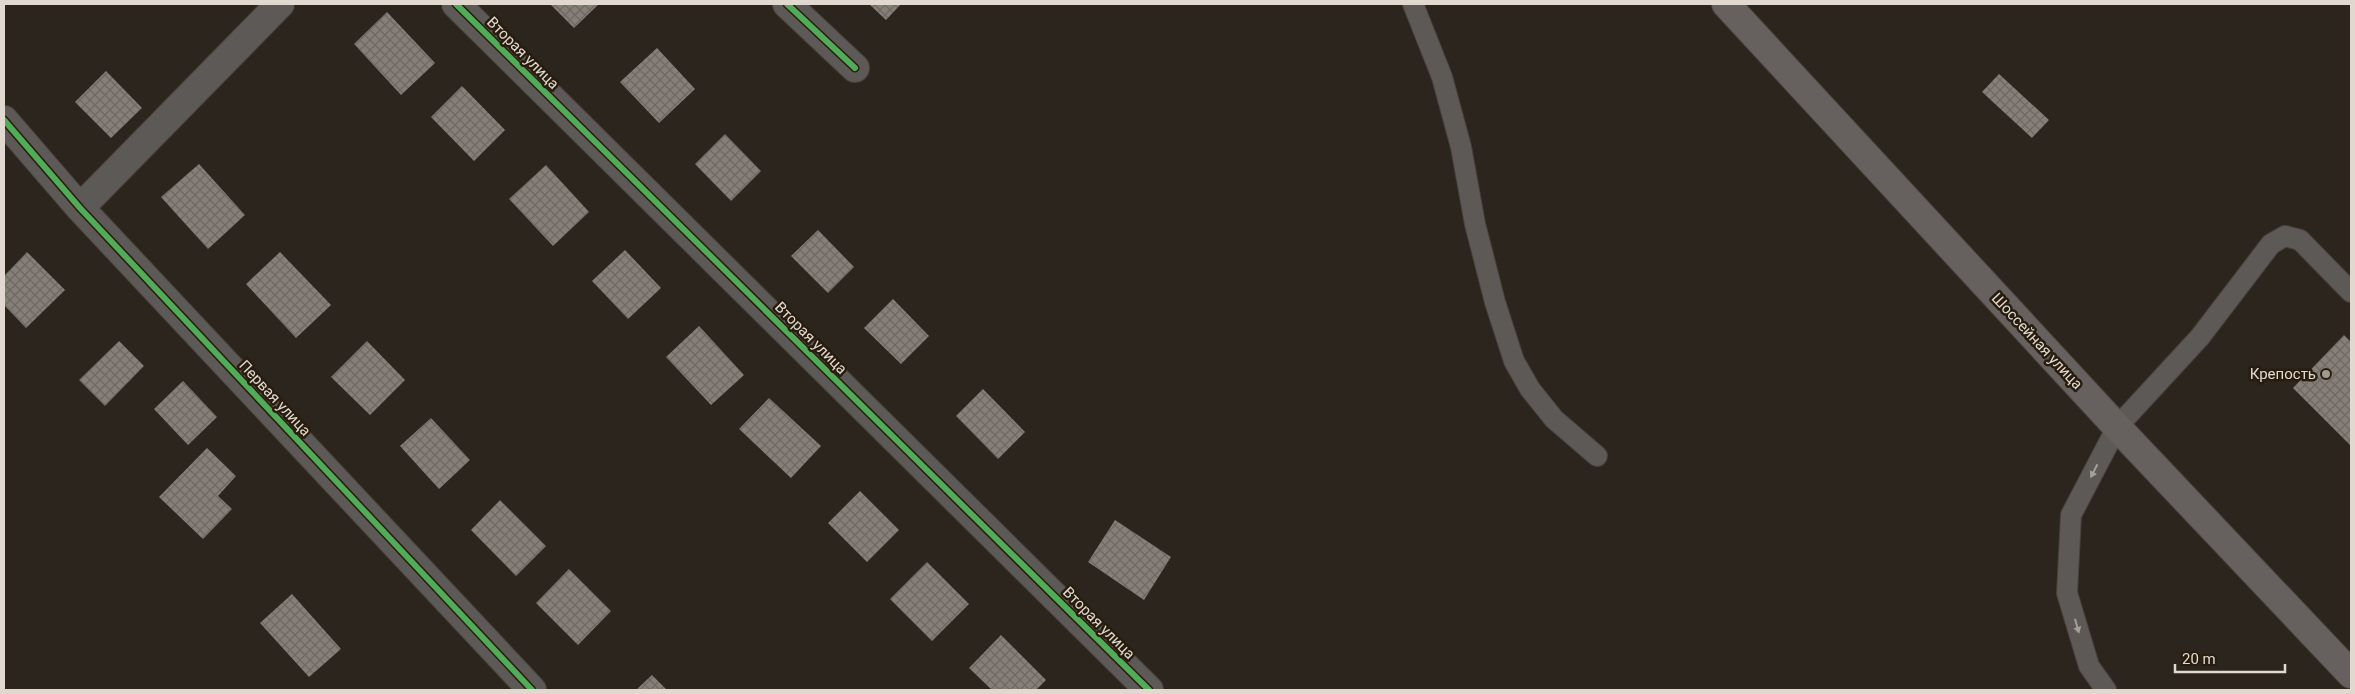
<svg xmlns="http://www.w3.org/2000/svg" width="2355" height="694" font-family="Roboto,sans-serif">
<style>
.building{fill:url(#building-cross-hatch)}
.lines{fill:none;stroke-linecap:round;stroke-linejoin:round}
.service-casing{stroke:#47423a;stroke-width:22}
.minor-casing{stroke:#47423a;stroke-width:30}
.primary-casing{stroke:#47423a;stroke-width:30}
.service{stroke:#5c5956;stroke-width:20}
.minor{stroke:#5c5956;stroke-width:28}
.primary{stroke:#66615e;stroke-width:28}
.cycleway-casing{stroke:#271c0d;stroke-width:9}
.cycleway{stroke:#51ab58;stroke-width:6}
.oneway{fill:#a59f99}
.poi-dot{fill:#a19a91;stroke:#271c0d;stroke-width:2}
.labels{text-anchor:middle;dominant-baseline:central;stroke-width:5;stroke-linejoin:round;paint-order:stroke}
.street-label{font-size:15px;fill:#e1d9d0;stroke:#271c0d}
.poi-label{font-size:15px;fill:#e1d9d0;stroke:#271c0d;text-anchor:end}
</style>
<defs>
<pattern id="building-cross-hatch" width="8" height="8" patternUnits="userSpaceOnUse" patternTransform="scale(1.25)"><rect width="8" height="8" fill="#857f78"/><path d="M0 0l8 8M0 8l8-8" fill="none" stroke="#6e6964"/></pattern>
</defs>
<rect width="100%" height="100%" fill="#2b251d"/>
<path class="building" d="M 550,4 L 599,4 L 574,28 Z
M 869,4 L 901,4 L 886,20 Z
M 387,12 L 435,63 L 401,95 L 354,44 Z
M 657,48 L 695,89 L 659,123 L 620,82 Z
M 106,71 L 142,108 L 111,138 L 75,102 Z
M 1999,74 L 2049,120 L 2032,138 L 1982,92 Z
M 462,86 L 505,130 L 474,161 L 431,117 Z
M 725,134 L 761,171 L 731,201 L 695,164 Z
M 199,164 L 245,215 L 208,249 L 161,197 Z
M 546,165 L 589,212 L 553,246 L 509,199 Z
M 818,230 L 854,267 L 828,293 L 791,256 Z
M 625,250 L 661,288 L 628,319 L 592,281 Z
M 27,252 L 65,290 L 26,328 L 4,305 L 4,276 Z
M 280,252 L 331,305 L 296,338 L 246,284 Z
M 893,299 L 929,336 L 901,364 L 864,328 Z
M 699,326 L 744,375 L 711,405 L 666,357 Z
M 2344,335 L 2351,342 L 2350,445 L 2293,388 Z
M 119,341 L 144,366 L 105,406 L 79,380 Z
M 367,341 L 405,380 L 370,415 L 331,377 Z
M 183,381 L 217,417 L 188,445 L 154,409 Z
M 983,389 L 1025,432 L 998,459 L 956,416 Z
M 769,398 L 821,446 L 791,478 L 739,429 Z
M 431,418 L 470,460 L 439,489 L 400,446 Z
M 207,448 L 236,476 L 218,496 L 232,509 L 203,539 L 159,497 Z
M 860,491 L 899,530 L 867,562 L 828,523 Z
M 500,500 L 546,546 L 516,576 L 471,530 Z
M 1115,520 L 1171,557 L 1144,600 L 1088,562 Z
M 927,562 L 969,604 L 932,641 L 890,599 Z
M 569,569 L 611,611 L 578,645 L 536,603 Z
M 292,594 L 341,649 L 309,677 L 260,623 Z
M 1001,635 L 1046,680 L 1036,690 L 992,690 L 969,668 Z
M 652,675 L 667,690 L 636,690 Z"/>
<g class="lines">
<defs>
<path id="service" d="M 1413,4 L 1442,77 L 1461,147 L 1475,224 L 1495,302 L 1514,361 L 1530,389 L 1554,419 L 1597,456
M 2106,690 L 2089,666 L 2067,593 L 2071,515 L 2117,427 L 2200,337 L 2271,244 L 2285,236 L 2300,240 L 2351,292"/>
<path id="minor" d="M 456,4 L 1149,690
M 787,4 L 855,68
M 4,120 L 80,208 L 532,690
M 80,208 L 280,4"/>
<path id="primary" d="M 1726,4 L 2117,427 L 2351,674"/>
</defs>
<use href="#service" class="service-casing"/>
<use href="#minor" class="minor-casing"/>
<use href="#primary" class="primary-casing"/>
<use href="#service" class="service"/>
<use href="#minor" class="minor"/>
<use href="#primary" class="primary"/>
<defs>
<path id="cycleway" d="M 456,4 L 1149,690
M 787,4 L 855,68
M 4,120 L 80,208 L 532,690"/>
</defs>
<use href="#cycleway" class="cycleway-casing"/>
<use href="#cycleway" class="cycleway"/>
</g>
<defs><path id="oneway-solid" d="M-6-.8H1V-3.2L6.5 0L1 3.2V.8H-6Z" transform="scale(1.25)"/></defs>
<g class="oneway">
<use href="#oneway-solid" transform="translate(2094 471) rotate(117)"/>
<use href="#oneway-solid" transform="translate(2077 626) rotate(74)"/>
</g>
<circle class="poi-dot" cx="2326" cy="374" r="5"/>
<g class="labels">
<g class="street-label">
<text transform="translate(523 53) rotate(45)">Вторая улица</text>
<text transform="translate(811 338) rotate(45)">Вторая улица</text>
<text transform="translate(2037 341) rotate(47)">Шоссейная улица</text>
<text transform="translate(275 398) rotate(47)">Первая улица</text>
<text transform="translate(1099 623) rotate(45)">Вторая улица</text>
</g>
<g class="poi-label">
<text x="2316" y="374">Крепость</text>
</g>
</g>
<rect width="2355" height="694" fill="none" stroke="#e1d9d0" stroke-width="10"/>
<path d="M2175 664v8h110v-8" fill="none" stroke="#e1d9d0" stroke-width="2.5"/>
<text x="2182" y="664" font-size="15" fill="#e1d9d0" stroke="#271c0d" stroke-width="4" paint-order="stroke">20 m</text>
</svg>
